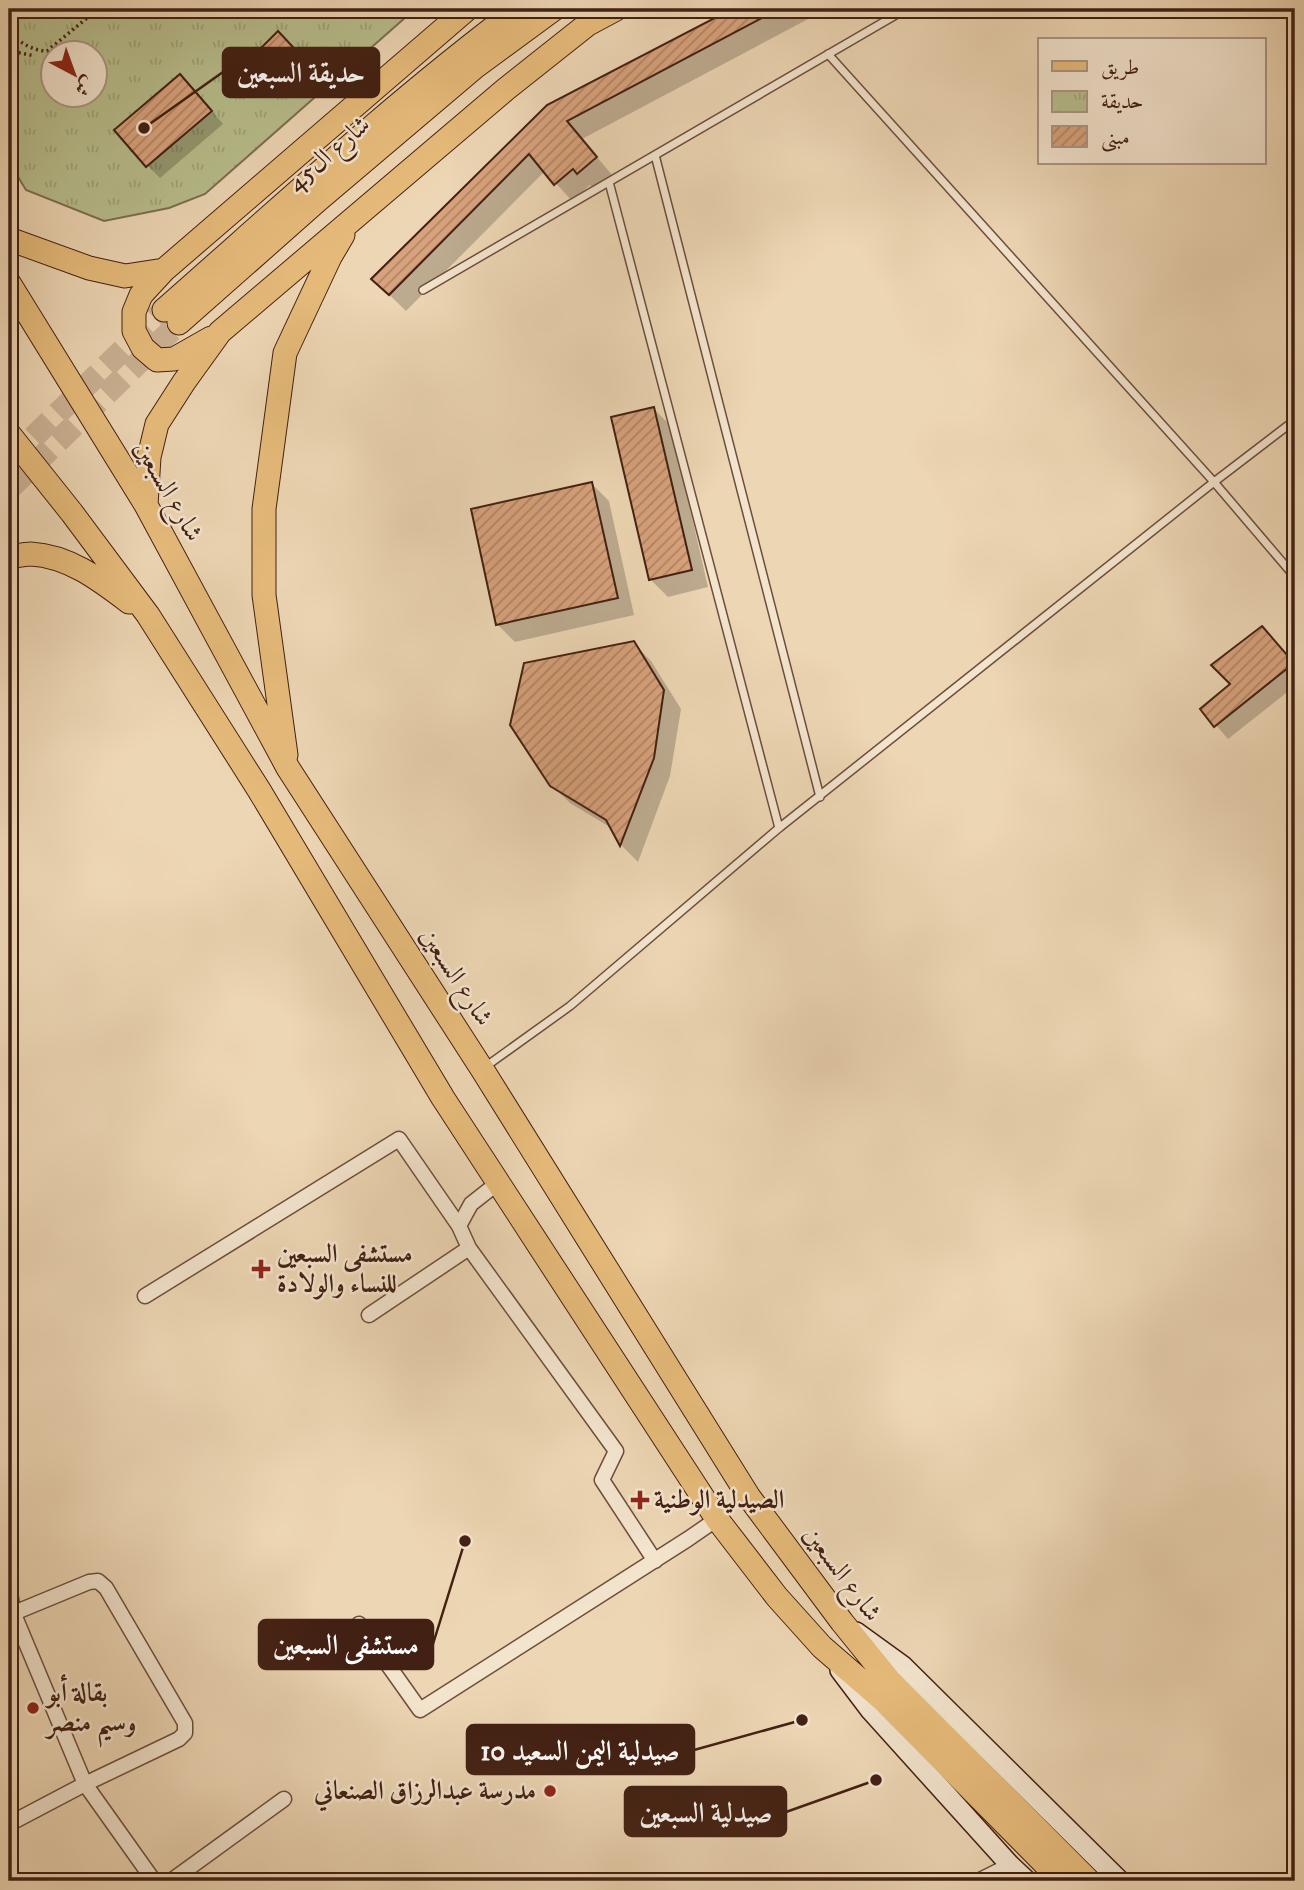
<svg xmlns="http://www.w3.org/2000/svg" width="1304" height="1890" font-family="'IM FELL DW Pica',Amiri,serif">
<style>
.park{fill:url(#park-tufts);stroke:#7d6f50;stroke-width:2;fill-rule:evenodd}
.shadow{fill:#0003}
.building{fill:url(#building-hatch);stroke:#422013;stroke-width:2}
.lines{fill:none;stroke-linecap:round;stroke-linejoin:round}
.primary-tunnel{stroke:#cbb294;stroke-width:23;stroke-dasharray:23 11;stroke-linecap:butt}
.lane-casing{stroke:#6d4e3b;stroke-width:10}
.street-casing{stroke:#6d4e3b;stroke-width:17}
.secondary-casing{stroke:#422013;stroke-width:22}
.primary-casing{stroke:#422013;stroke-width:25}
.path{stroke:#422013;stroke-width:3.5;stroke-dasharray:2 3.5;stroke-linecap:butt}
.lane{stroke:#f3e4ce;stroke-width:7}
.street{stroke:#f3e4ce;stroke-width:14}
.secondary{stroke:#f3e4ce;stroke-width:19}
.primary{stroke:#e6bb7a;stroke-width:23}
.poi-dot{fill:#8f2418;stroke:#f3e4ce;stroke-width:2.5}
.labels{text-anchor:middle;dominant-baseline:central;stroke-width:5;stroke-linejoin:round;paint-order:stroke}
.street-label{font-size:26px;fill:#422013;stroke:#f3e4ce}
.poi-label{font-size:26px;font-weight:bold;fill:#422013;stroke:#f3e4ce;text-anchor:start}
.leader{fill:none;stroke:#422013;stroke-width:2.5}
.callout-dot{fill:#422013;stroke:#f3e4ce;stroke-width:2.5}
.callout{fill:#422013;stroke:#422013;stroke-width:2.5}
.callout-label{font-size:28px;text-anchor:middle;font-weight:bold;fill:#fff}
</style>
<defs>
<pattern id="park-tufts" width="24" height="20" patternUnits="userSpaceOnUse" patternTransform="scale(1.75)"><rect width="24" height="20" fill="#b8be8d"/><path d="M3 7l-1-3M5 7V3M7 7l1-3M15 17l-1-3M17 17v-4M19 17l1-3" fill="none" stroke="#9fa379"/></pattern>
<pattern id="building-hatch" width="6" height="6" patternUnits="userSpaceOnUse" patternTransform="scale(1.75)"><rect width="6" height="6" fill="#d8a27c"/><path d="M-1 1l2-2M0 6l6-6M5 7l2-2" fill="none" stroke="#b18464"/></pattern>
</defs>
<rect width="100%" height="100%" fill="#edd6b4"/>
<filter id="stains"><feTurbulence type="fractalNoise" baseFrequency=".00286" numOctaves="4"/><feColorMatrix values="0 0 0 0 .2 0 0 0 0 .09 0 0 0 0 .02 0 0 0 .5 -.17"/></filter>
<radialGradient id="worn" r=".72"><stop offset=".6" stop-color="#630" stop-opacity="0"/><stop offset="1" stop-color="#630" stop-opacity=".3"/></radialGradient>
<path class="park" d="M 9,9 L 415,9 L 205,194 L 169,208 L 104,221 L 26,190 L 9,162 ZM 52,52 L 94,52 L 94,94 L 52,94 Z"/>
<path class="shadow" d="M 736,9 L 827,9 L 582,139 L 612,175 L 595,190 L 590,185 L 572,201 L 545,171 L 406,311 L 373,279 L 548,106 Z
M 278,34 L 313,70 L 299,84 L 264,48 Z
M 193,89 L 223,124 L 160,178 L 147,165 Z
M 654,409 L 671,426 L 708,587 L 668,597 L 650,579 Z
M 592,484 L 609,501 L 634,615 L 515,642 L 497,624 Z
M 1295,504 L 1295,523 L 1286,512 Z
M 1262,628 L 1295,665 L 1295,686 L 1228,739 L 1202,709 L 1233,685 Z
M 633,643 L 651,661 L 681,709 L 670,776 L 638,862 L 621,845 L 613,829 L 570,803 L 552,785 Z"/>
<path class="building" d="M 732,9 L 779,9 L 567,121 L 597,157 L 577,174 L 573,169 L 554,185 L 529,154 L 389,295 L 371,279 L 547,105 Z
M 278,31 L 306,61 L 289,77 L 261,48 Z
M 180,74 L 212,111 L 146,167 L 114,130 Z
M 654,407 L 692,570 L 649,580 L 611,417 Z
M 592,482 L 618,598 L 496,625 L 471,509 Z
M 1262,626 L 1294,663 L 1214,727 L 1200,709 L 1230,684 L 1211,665 Z
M 634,641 L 664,690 L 654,758 L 620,846 L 606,820 L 550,786 L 510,725 L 524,663 Z"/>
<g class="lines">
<path class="primary-tunnel" d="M 9,461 L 164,310
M 9,489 L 179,323"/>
<defs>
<path id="lane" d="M 828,54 L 1214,482 L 1295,577
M 655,155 L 820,797
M 609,182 L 779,828
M 423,290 L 906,9
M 485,1067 L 570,1006 L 779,828 L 1214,482 L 1295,420"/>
<path id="street" d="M 459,1226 L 471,1204 L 499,1182
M 145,1296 L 399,1139 L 459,1226 L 469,1248 L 616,1451 L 602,1480 L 655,1561
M 369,1315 L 469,1248
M 9,1586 L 13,1612 L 85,1784 L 154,1881
M 9,1615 L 89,1582 L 98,1581 L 106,1588 L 185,1723 L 185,1733 L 179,1739 L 85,1784 L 9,1824
M 359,1624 L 420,1710 L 688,1539 L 717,1519
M 171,1881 L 284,1799
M 978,1881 L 1010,1865"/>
<path id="secondary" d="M 856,1632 L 903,1666 L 1120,1881
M 840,1670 L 871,1711 L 1010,1865 L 1027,1881"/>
<path id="primary" d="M 9,239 L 89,268 L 125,276 L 164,270 L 467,9
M 164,270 L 141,295 L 134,312 L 134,331 L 143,348 L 157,360 L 174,359 L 211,338
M 9,283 L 146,505 L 288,768 L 482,1069 L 749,1497 L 842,1622 L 889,1680 L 1089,1881
M 164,310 C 280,208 394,102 518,9
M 179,323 L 317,201 L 475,67 L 554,9
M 9,434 L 72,513 L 148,615 L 259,790 L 443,1098 L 717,1519 L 777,1597 L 822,1647 L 882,1699 L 1062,1881
M 146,505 L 149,457 L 157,424 L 184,382 L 220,332 L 506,89 L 588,24 L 616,9
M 9,557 C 16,556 24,554 31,554 C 69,556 100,580 129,602
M 286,755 L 264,595 L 264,509 L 285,353 L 330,257 L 343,235"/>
</defs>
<use href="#lane" class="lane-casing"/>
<use href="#street" class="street-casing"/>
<use href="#secondary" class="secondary-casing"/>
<use href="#primary" class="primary-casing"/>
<path class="path" d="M 9,31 C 18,42 33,51 47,51 L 98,9
M 9,48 L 15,52 L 35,56"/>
<use href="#lane" class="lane"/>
<use href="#street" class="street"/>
<use href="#secondary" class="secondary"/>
<use href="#primary" class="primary"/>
</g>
<g class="poi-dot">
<path d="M257.5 1258.5h7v7h7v7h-7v7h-7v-7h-7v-7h7z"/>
<path d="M636.5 1489.5h7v7h7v7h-7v7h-7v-7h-7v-7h7z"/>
<circle cx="33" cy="1708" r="7"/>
<circle cx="550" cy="1791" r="7"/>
</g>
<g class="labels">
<g class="street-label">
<text transform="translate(329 154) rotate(-41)">شارع ال45</text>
<text transform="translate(168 491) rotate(60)">شارع السبعين</text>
<text transform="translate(456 977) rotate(57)">شارع السبعين</text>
<text transform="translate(842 1574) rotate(53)">شارع السبعين</text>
</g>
<g class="poi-label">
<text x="277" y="1254">مستشفى السبعين<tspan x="277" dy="30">للنساء والولادة</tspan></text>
<text x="654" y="1500">الصيدلية الوطنية</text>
<text x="47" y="1693">بقالة أبو<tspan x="47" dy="30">وسيم منصر</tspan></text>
<text x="536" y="1791" text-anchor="end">مدرسة عبدالرزاق الصنعاني</text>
</g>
</g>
<path class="leader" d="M144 128L223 72M465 1541L433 1644M802 1720L694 1750M876 1780L786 1812"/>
<g class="callout-dot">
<circle cx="144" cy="128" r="7"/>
<circle cx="465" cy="1541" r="7"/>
<circle cx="802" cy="1720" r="7"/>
<circle cx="876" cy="1780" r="7"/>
</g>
<g class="callout">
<rect x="223" y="48" width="156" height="49" rx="7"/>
<rect x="259" y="1620" width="174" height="49" rx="7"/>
<rect x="467" y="1725" width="227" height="49" rx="7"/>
<rect x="625" y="1787" width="161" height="49" rx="7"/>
</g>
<g class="callout-label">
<text x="301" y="82">حديقة السبعين</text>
<text x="346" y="1654">مستشفى السبعين</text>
<text x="580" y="1760">صيدلية اليمن السعيد 10</text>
<text x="706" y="1822">صيدلية السبعين</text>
</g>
<rect width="1304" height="1890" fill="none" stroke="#edd6b4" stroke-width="35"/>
<rect x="10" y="10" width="1283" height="1869" fill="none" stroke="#422013" stroke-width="3.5"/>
<rect x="18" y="18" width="1269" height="1855" fill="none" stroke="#422013" stroke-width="2"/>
<rect x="1038" y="38" width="228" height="126" fill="#f3e4ce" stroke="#ac9683" stroke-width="2"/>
<rect x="1052" y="61" width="35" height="10" fill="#e6bb7a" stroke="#ac9683" stroke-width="2"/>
<text x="1101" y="74" font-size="21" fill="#422013">طريق</text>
<rect x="1052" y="91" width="35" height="21" fill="url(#park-tufts)" stroke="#ac9683" stroke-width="2"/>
<text x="1101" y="108" font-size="21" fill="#422013">حديقة</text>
<rect x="1052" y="126" width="35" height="21" fill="url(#building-hatch)" stroke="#ac9683" stroke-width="2"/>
<text x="1101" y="144" font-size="21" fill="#422013">مبنى</text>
<g transform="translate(74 74) rotate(139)"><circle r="33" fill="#f3e4ce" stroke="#ac9683" stroke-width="2"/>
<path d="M0-5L12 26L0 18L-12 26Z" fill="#8f2418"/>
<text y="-10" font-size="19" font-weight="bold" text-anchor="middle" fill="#422013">ش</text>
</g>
<rect width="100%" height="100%" filter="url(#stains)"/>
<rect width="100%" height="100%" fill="url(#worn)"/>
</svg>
